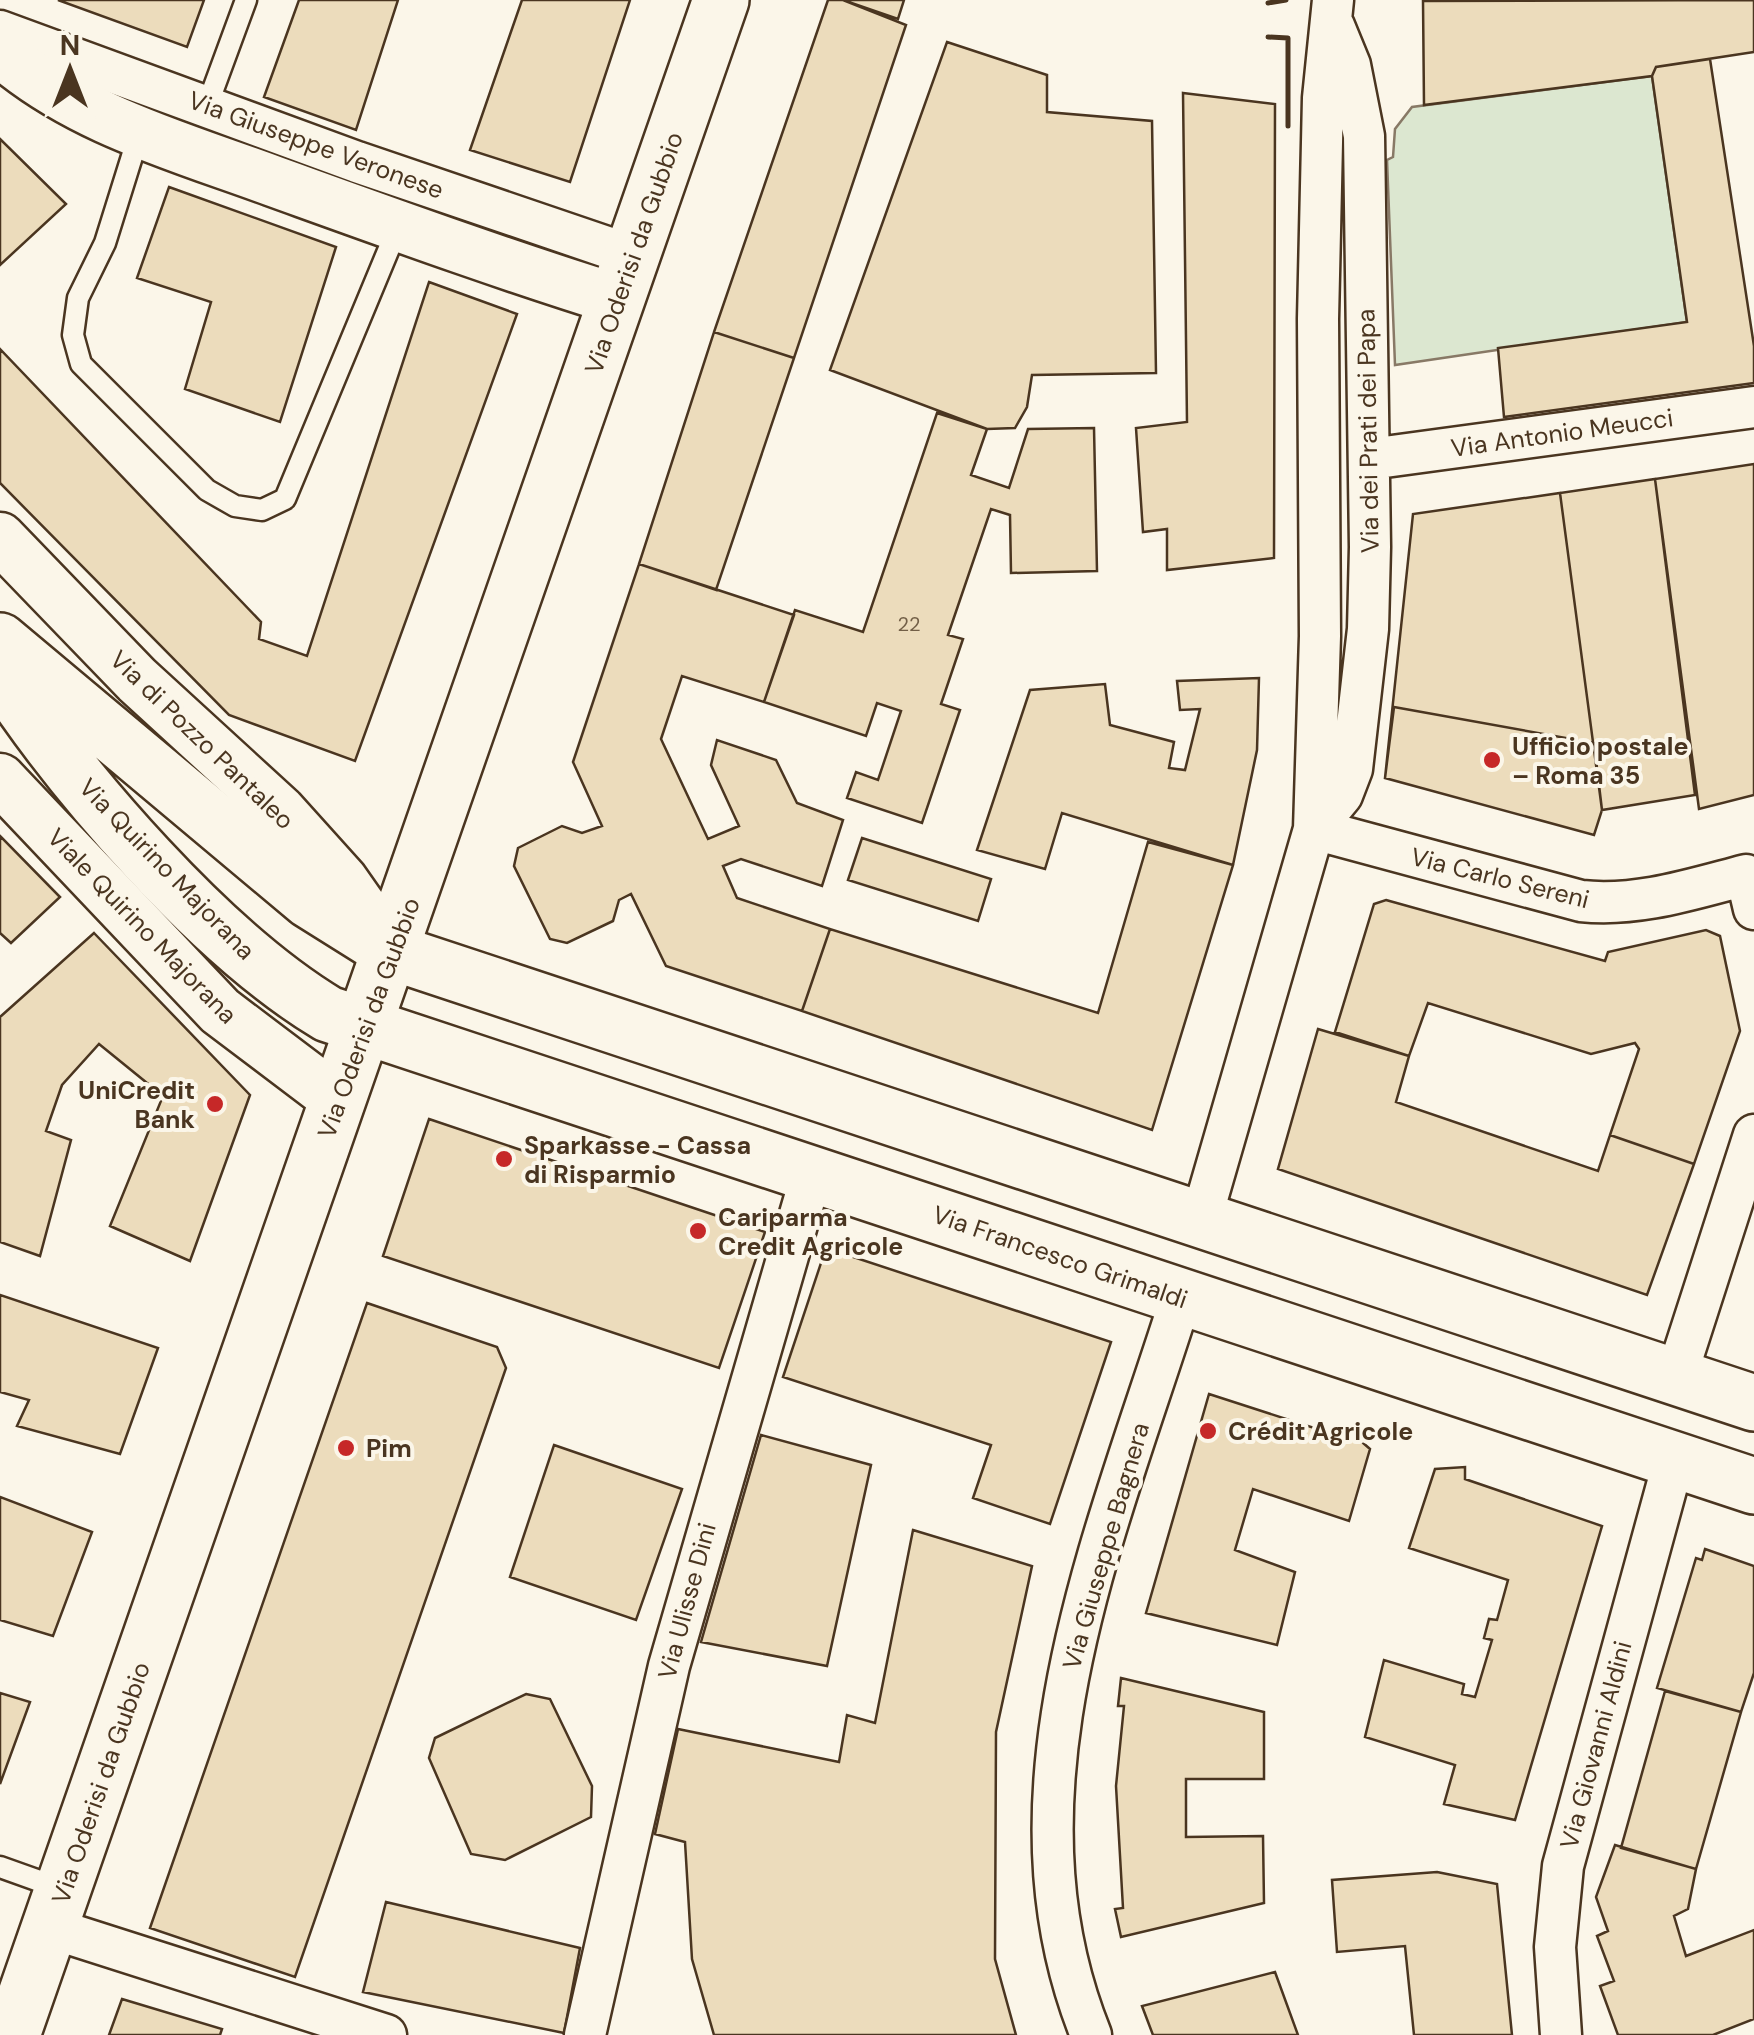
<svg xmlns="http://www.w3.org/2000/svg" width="1754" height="2035" font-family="'DM Sans',sans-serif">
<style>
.green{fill:#dce7d0;stroke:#887966;stroke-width:2.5}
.building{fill:#ecdcbc;stroke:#4a3520;stroke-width:2.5}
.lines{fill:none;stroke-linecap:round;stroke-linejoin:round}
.service-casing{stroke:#4a3520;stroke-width:25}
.minor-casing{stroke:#4a3520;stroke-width:45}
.tertiary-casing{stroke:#4a3520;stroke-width:55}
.secondary-casing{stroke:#4a3520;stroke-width:60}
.primary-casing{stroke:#4a3520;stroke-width:60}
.service{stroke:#fbf6e9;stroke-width:20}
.minor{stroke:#fbf6e9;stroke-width:40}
.tertiary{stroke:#fbf6e9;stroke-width:50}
.secondary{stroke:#fbf6e9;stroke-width:55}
.primary{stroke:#fbf6e9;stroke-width:55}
.wall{stroke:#4a3520;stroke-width:5}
.poi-dot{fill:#c62828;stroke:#fbf6e9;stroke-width:4}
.labels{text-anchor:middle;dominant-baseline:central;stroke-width:8;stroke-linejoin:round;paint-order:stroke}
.number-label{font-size:20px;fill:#725f47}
.street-label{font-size:25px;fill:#4a3520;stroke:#fbf6e9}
.poi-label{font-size:25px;font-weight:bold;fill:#4a3520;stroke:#fbf6e9;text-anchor:start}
</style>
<rect width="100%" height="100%" fill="#fbf6e9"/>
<path class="green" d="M 1652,76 L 1687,322 L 1395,365 L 1387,160 L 1393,157 L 1395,129 L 1412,107 Z"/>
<path class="building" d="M 58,0 L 204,0 L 187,47 Z
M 299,0 L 398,0 L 356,130 L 264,97 Z
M 522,0 L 630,0 L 570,182 L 470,150 Z
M 828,0 L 843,0 L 906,25 L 794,358 L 714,332 Z
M 843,0 L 904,0 L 898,19 Z
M 1754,0 L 1754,52 L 1656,67 L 1652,76 L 1424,105 L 1423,1 Z
M 947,42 L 1047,75 L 1047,112 L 1152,121 L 1156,373 L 1032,375 L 1027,407 L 1015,428 L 987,429 L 830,370 Z
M 1710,59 L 1754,346 L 1754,383 L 1504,417 L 1498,348 L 1687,322 L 1652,76 L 1656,67 Z
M 1183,93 L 1275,104 L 1274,558 L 1167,570 L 1167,529 L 1143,532 L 1136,428 L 1187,422 Z
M 0,139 L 66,204 L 0,265 Z
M 169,187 L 336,247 L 280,422 L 185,389 L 211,302 L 137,278 Z
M 429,282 L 517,314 L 355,761 L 229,715 L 0,483 L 0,349 L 261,622 L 259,639 L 307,656 Z
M 714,332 L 794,358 L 716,590 L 639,564 Z
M 937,413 L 987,429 L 971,475 L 1009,488 L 1028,429 L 1094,428 L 1097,571 L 1011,573 L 1010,515 L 991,509 L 948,635 L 963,639 L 941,704 L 960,710 L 922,823 L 847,798 L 856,772 L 878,780 L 901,711 L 877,703 L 866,736 L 764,702 L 795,610 L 863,632 Z
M 1754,464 L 1754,795 L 1699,809 L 1655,479 Z
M 1655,479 L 1695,795 L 1602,810 L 1560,493 Z
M 1560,493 L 1602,810 L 1594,835 L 1385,778 L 1413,514 Z
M 639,564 L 794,615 L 764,702 L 682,676 L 661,739 L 708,839 L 739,826 L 711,765 L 717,740 L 776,760 L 797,803 L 843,820 L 822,886 L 741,859 L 723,866 L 737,898 L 830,929 L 802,1011 L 666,966 L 631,894 L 619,900 L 613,921 L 567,943 L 550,939 L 514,866 L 518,848 L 562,826 L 582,833 L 602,826 L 573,762 Z
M 1259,678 L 1257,750 L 1233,865 L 1062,813 L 1045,869 L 977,850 L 1030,690 L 1105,684 L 1110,725 L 1174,742 L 1169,768 L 1185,770 L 1200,709 L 1180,710 L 1177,681 Z
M 1394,707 L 1594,743 L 1602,810 L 1594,835 L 1385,778 Z
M 0,836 L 60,897 L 11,943 L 0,933 Z
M 862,838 L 991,879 L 978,921 L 848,880 Z
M 1148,842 L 1233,865 L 1152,1130 L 802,1011 L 830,929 L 1098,1013 Z
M 1386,900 L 1605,961 L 1608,952 L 1706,930 L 1720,936 L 1740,1031 L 1694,1164 L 1610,1135 L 1639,1049 L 1635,1043 L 1591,1054 L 1428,1003 L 1409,1056 L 1335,1032 L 1374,904 Z
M 94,933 L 250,1095 L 190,1261 L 110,1226 L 163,1096 L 99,1044 L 62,1085 L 46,1131 L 71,1140 L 40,1256 L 0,1242 L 0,1017 Z
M 1318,1029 L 1409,1056 L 1396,1102 L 1598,1171 L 1610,1135 L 1694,1164 L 1647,1295 L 1278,1169 Z
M 429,1119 L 765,1232 L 719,1368 L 383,1256 Z
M 826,1248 L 1111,1342 L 1050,1524 L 973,1498 L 991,1445 L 783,1377 Z
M 0,1295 L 158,1348 L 120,1454 L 17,1426 L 29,1400 L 0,1392 Z
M 367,1303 L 497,1347 L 506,1368 L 295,1977 L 150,1928 Z
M 1209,1394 L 1342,1437 L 1347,1429 L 1370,1449 L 1349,1521 L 1253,1489 L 1235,1550 L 1295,1572 L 1277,1645 L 1146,1613 Z
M 761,1435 L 871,1465 L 827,1666 L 701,1642 Z
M 554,1445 L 682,1489 L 636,1620 L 510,1577 Z
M 1465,1467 L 1465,1479 L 1602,1526 L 1515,1820 L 1444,1804 L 1455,1765 L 1365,1737 L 1384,1660 L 1464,1684 L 1462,1694 L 1475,1697 L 1492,1640 L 1484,1638 L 1489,1619 L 1497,1620 L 1508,1580 L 1409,1548 L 1435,1469 Z
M 0,1497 L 92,1532 L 53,1636 L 0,1620 Z
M 913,1530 L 1032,1566 L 996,1732 L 995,1959 L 1016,2035 L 714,2035 L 692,1959 L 685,1842 L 655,1834 L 678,1729 L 839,1762 L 847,1715 L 875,1723 Z
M 1705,1549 L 1754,1566 L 1754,1673 L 1741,1712 L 1657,1688 L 1696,1558 L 1702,1560 Z
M 1121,1678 L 1264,1712 L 1264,1779 L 1186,1779 L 1186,1837 L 1263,1836 L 1264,1903 L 1121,1937 L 1115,1909 L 1123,1908 L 1116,1786 L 1124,1706 L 1118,1706 Z
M 1665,1691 L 1741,1712 L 1696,1869 L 1621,1848 Z
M 0,1693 L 30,1702 L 0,1784 Z
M 526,1694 L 550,1699 L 592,1786 L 591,1817 L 505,1860 L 471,1854 L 429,1758 L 435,1738 Z
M 1615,1845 L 1696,1869 L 1688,1909 L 1674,1916 L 1686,1956 L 1754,1930 L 1754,2019 L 1713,2035 L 1618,2035 L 1600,1986 L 1614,1981 L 1597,1936 L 1608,1931 L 1596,1897 Z
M 1437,1872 L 1497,1884 L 1512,2035 L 1414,2035 L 1405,1946 L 1337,1952 L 1332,1880 Z
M 386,1902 L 580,1948 L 564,2033 L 363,1992 Z
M 1275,1972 L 1298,2035 L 1153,2035 L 1142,2006 Z
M 122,1999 L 222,2029 L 220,2035 L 109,2035 Z"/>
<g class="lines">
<defs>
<path id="service" d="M 207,106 L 246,0
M 139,134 L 105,243 L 78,298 L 73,335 L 81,364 L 207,490 L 235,506 L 262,510 L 285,499 L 398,227
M 0,1867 L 59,1888"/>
<path id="minor" d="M 0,31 L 357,162 L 633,256
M 1370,459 L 1754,407
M 1314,829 L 1342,795 L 1352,769 L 1368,629 L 1370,547 L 1364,136 L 1350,65 L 1334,26
M 1314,829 L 1581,901 C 1638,907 1692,889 1746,875 L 1754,909
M 1200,1223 L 1314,829 L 1320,636 L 1318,319 L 1323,98 L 1333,0
M 1676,1377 L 1754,1135
M 51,1928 L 386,2035
M 585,2035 L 669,1666 L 812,1173
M 1091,2035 C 992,1790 1107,1533 1181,1298
M 1561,2035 L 1555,1947 L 1563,1866 L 1674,1460"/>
<path id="tertiary" d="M 0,51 C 77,119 178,146 273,181 C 387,222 502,264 618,300
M 0,538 L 137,680 L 280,811 L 343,881 L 390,948
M 0,779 L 220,1011 L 339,1101"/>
<path id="secondary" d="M 12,2035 L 721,0"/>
<path id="primary" d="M 0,641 L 309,900 L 392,952 L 1754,1403
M 0,672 C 73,785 213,945 328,1014 L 1754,1486"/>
</defs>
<use href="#service" class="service-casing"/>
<use href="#minor" class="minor-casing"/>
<use href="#tertiary" class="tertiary-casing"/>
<use href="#secondary" class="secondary-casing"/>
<use href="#primary" class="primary-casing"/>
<use href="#service" class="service"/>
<use href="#minor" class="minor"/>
<use href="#tertiary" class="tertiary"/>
<use href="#secondary" class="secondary"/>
<use href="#primary" class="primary"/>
<path class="wall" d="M 1268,3 L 1286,0
M 1268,37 L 1288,38 L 1288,126"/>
</g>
<g class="poi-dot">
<circle cx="1492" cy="760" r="10"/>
<circle cx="215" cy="1104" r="10"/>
<circle cx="504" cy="1159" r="10"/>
<circle cx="698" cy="1231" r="10"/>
<circle cx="1208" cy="1431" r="10"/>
<circle cx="346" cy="1448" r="10"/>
</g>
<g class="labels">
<g class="number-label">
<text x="909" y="624">22</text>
</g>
<g class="street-label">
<text transform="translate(316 145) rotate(20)">Via Giuseppe Veronese</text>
<text transform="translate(634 253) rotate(-71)">Via Oderisi da Gubbio</text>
<text transform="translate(1368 431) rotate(-91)">Via dei Prati dei Papa</text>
<text transform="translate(1562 433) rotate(-8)">Via Antonio Meucci</text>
<text transform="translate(202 740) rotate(44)">Via di Pozzo Pantaleo</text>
<text transform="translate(167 869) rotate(46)">Via Quirino Majorana</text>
<text transform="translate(1500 878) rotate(14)">Via Carlo Sereni</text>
<text transform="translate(142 926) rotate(46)">Viale Quirino Majorana</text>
<text transform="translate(369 1018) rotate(-70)">Via Oderisi da Gubbio</text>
<text transform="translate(1060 1257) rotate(19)">Via Francesco Grimaldi</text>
<text transform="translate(1106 1546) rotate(-74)">Via Giuseppe Bagnera</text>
<text transform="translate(687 1601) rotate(-75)">Via Ulisse Dini</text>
<text transform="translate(1596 1745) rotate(-75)">Via Giovanni Aldini</text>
<text transform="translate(101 1783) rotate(-71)">Via Oderisi da Gubbio</text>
</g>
<g class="poi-label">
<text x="1512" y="746">Ufficio postale<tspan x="1512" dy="29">– Roma 35</tspan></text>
<text x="195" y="1090" text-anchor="end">UniCredit<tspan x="195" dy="29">Bank</tspan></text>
<text x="524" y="1145">Sparkasse - Cassa<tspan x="524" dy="29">di Risparmio</tspan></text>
<text x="718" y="1217">Cariparma<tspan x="718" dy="29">Credit Agricole</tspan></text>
<text x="1228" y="1431">Crédit Agricole</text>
<text x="366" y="1448">Pim</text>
</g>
</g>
<g transform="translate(70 70)" stroke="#fbf6e9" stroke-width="8" paint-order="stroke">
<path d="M0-8L18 38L0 25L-18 38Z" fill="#4a3520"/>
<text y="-15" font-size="28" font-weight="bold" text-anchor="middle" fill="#4a3520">N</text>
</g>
</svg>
